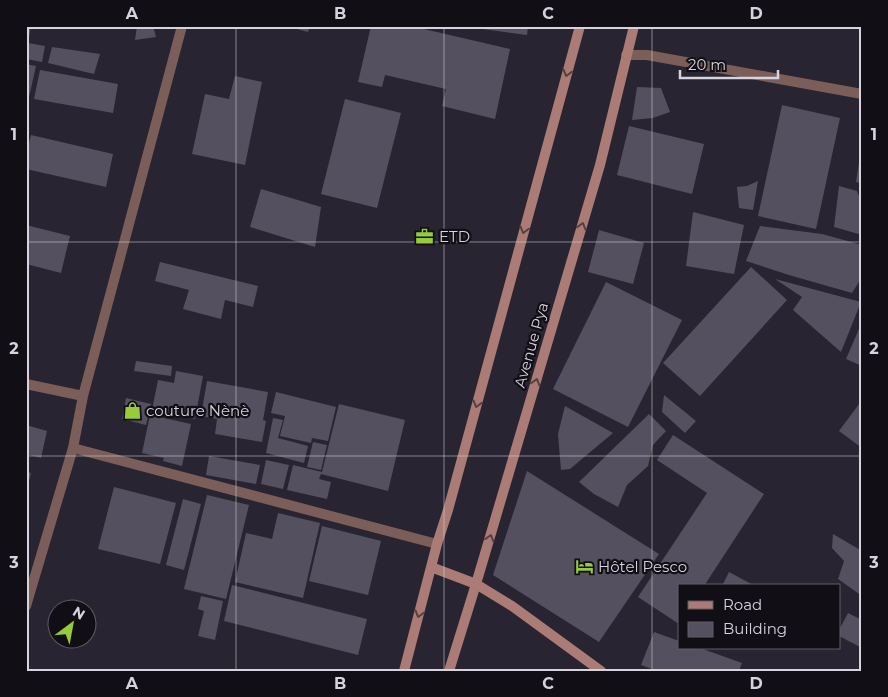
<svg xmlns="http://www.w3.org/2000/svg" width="888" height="697" font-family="Montserrat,sans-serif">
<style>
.building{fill:#555060}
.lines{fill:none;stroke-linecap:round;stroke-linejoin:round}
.street{stroke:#7b5e59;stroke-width:10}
.secondary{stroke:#aa7c75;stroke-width:10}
.oneway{stroke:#564040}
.grid{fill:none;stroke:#d6d3dd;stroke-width:1;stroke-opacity:0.55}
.labels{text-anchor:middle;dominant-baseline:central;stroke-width:4.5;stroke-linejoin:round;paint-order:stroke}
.poi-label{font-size:15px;fill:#d6d3dd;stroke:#110f15;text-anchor:start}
.street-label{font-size:15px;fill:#d6d3dd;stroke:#110f15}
.neatline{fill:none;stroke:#d6d3dd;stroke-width:2}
.grid-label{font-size:16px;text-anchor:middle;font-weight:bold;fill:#d6d3dd}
</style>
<rect width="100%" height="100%" fill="#292432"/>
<path class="building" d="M 26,26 L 31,26 L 28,43 L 45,46 L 42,62 L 26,59 Z
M 137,26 L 153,26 L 156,37 L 135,40 Z
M 286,26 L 310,26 L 308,32 Z
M 371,26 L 411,26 L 510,49 L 495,119 L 442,106 L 446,89 L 385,75 L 382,87 L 358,82 Z
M 468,26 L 528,26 L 527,35 L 468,27 Z
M 52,47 L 100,54 L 94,74 L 48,63 Z
M 26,64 L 36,66 L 27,106 L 26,106 Z
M 40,70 L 118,84 L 113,113 L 34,99 Z
M 235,76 L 262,82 L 245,165 L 192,154 L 205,94 L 229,99 Z
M 637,87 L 661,88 L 670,112 L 653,118 L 632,120 Z
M 345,99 L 401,113 L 377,208 L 321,194 Z
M 782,105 L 840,118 L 816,229 L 758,216 Z
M 629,126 L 704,144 L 692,194 L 617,175 Z
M 31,135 L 113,154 L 106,187 L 26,169 L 26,154 Z
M 861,150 L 862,150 L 862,183 L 856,182 Z
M 758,181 L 753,210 L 739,208 L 737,187 L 747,186 Z
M 839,186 L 857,191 L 862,204 L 862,235 L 834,227 Z
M 261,189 L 321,207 L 315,247 L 250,227 Z
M 693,212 L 744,225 L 734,274 L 686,266 Z
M 26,225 L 70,236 L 61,273 L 26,264 Z
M 760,226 L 822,234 L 862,245 L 862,277 L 852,293 L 789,275 L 746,261 Z
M 599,230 L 644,243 L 633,284 L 588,272 Z
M 160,262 L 258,286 L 253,307 L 225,300 L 221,319 L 183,309 L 189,290 L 155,281 Z
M 751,267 L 787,300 L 700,396 L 663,363 Z
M 775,279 L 861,302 L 841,352 L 793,310 L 802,297 Z
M 606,282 L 682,320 L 628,427 L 553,389 Z
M 862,322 L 862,366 L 846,359 Z
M 136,361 L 172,366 L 171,376 L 134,371 Z
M 176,371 L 203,376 L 195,419 L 152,410 L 158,380 L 174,383 Z
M 207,381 L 268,392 L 263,420 L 266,421 L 262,442 L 215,434 L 217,419 L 201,416 Z
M 276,392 L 336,407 L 328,441 L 312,438 L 311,443 L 280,436 L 285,416 L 271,413 Z
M 664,395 L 696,421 L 685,433 L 662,412 Z
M 126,398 L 151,404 L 146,425 L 122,419 Z
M 862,400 L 862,448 L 839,431 Z
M 339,404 L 405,420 L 388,491 L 321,474 L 319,479 L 331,482 L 327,499 L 287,490 L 293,465 L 322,472 Z
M 565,406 L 613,433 L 570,469 L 561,470 L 558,434 Z
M 649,414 L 666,431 L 653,445 L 648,466 L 627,485 L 618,507 L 594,494 L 579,482 Z
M 150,415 L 191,424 L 182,466 L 163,461 L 164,458 L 142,453 Z
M 273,418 L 283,420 L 278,438 L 308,446 L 304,463 L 266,453 Z
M 26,425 L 47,431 L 41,458 L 26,454 Z
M 673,435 L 764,494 L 704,586 L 679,586 L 679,624 L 638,597 L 707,493 L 657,460 Z
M 313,442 L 327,445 L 321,470 L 307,467 Z
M 209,456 L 260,465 L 256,484 L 206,475 Z
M 266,460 L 289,465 L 283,489 L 261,484 Z
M 26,471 L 31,473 L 27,488 L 26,488 Z
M 527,471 L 659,554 L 599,642 L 493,575 Z
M 114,487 L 176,503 L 160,564 L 98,549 Z
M 207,495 L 249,505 L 226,599 L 184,589 Z
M 183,499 L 201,504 L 184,570 L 166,565 Z
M 278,513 L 320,523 L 303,598 L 235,582 L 246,533 L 272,539 Z
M 322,526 L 381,541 L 368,595 L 309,581 Z
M 833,534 L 862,551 L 862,596 L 838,579 L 844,561 L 832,548 Z
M 729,572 L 755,586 L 722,586 Z
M 232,585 L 367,619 L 358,655 L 224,621 Z
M 201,596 L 223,601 L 215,640 L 198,636 L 204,611 L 198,609 Z
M 848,613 L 862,620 L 862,648 L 839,636 L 839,630 Z
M 654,632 L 679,641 L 679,648 L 700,648 L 742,663 L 739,671 L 657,671 L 641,665 Z"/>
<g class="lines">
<path class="street" d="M 626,55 L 647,55 L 862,94
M 26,384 L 83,396
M 73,448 L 437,544
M 26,606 L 73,448 L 83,396 L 182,26"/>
<path class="secondary" d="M 431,567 L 476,584 L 512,606 L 601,671
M 404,671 L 437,544 L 448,510 L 580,26
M 449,671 L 476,584 L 600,165 L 634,26"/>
</g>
<defs><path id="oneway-chevron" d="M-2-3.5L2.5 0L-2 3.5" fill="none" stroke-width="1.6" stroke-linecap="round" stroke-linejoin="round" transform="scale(1.25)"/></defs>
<g class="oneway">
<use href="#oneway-chevron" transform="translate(567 73) rotate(105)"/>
<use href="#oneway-chevron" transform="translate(582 226) rotate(-74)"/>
<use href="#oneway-chevron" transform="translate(524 230) rotate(105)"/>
<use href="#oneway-chevron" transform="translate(536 382) rotate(-74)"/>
<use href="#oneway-chevron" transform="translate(477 404) rotate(105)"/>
<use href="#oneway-chevron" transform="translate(490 538) rotate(-74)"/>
<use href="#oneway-chevron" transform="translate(419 614) rotate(105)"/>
</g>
<path class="grid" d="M 236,26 L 236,671M 444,26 L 444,671M 652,26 L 652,671M 26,242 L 862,242M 26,456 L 862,456"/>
<defs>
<symbol id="office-bare" viewBox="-9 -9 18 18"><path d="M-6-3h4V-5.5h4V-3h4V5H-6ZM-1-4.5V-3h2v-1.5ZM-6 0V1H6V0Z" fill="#96cc3a" stroke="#110f15" stroke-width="2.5" paint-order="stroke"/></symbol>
<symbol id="shop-bare" viewBox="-9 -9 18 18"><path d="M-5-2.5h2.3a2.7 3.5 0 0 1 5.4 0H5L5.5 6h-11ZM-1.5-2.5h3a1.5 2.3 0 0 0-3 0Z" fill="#96cc3a" stroke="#110f15" stroke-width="2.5" paint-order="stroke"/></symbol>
<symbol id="hotel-bare" viewBox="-9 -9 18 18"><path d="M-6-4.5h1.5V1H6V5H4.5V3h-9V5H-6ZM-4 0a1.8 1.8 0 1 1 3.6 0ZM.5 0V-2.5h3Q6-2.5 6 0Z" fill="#96cc3a" stroke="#110f15" stroke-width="2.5" paint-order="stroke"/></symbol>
</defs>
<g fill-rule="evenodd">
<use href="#office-bare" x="412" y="224" width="25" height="25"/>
<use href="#shop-bare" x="120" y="398" width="25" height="25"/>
<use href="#hotel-bare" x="572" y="554" width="25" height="25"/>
</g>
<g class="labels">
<g class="poi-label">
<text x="439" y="236">ETD</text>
<text x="146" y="410">couture Nènè</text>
<text x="598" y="566">Hôtel Pesco</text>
</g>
<g class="street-label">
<text transform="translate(531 345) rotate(-74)">Avenue Pya</text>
</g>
</g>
<rect width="888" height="697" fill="none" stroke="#110f15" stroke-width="55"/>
<rect x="678" y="584" width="162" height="65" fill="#110f15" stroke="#605d65"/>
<rect x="688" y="601" width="25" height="8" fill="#aa7c75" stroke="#605d65"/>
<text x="723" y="610" font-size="15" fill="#d6d3dd">Road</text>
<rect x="688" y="622" width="25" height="15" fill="#555060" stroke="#605d65"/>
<text x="723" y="634" font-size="15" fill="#d6d3dd">Building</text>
<g transform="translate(72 624) rotate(32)"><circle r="24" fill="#110f15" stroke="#605d65"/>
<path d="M0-4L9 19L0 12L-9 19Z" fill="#96cc3a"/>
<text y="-8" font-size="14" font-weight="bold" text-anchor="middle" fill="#d6d3dd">N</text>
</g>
<path d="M680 70v8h98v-8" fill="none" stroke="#d6d3dd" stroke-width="2.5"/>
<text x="688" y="70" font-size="15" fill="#d6d3dd" stroke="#110f15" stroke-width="4" paint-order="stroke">20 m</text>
<rect x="28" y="28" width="832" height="642" class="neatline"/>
<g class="grid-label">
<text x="132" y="19">A</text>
<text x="340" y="19">B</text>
<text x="548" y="19">C</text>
<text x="756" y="19">D</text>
<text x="14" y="140">1</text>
<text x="874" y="140">1</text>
<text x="14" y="354">2</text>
<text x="874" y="354">2</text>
<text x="14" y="568">3</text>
<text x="874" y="568">3</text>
<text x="132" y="689">A</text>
<text x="340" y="689">B</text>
<text x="548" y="689">C</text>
<text x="756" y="689">D</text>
</g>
</svg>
